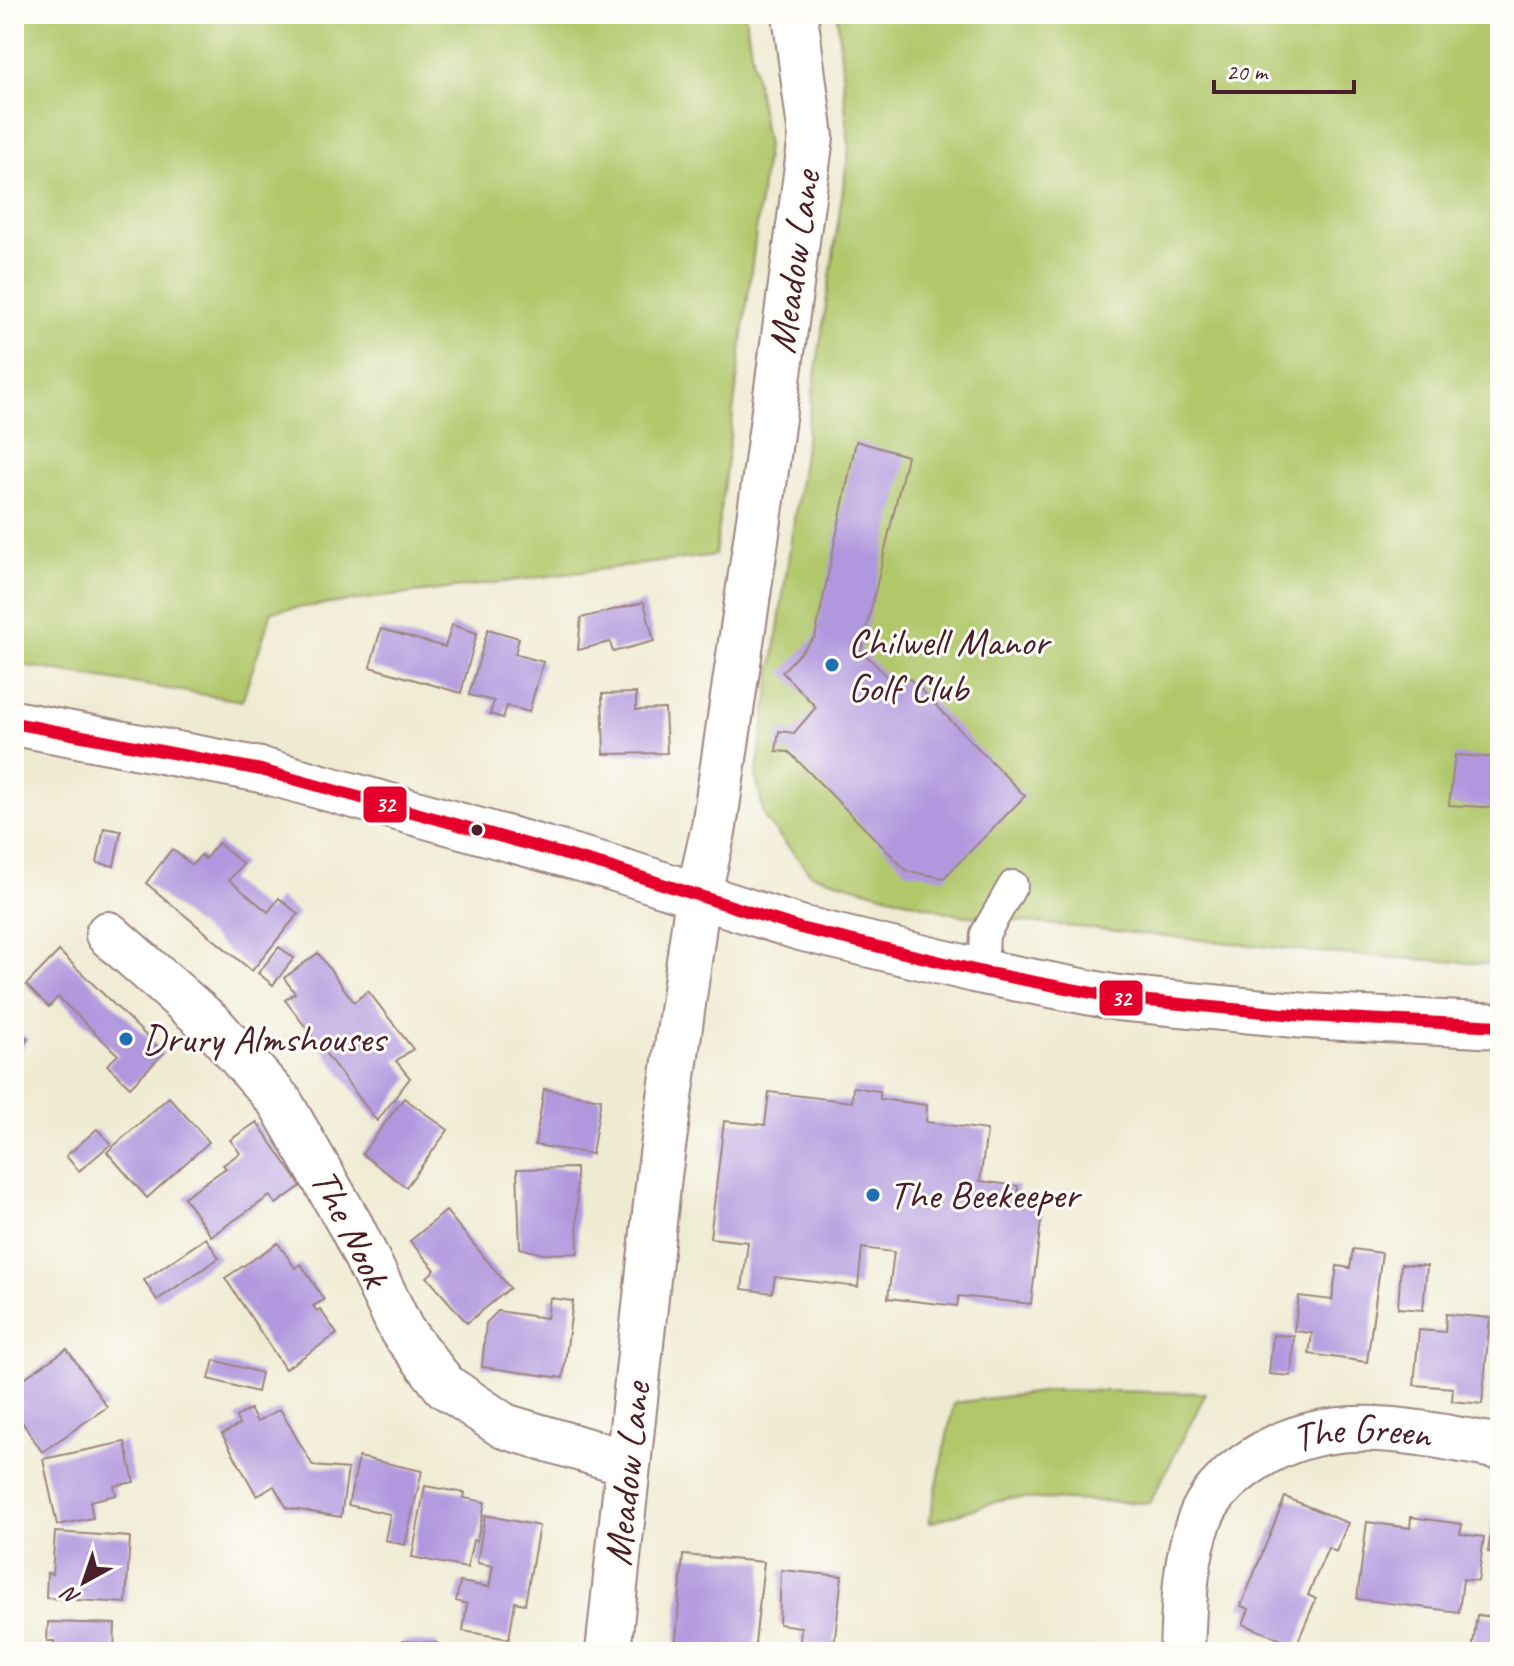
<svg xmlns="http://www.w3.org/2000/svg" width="1514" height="1666" font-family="Caveat,sans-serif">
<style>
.green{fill:#b1c76b;stroke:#7e734b;stroke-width:2}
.building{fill:#b197de}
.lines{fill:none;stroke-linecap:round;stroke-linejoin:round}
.service-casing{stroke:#9c857f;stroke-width:32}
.minor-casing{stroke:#9c857f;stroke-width:48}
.tertiary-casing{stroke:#9c857f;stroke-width:48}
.primary-casing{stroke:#9c857f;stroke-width:48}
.service{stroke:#fff;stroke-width:28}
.minor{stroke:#fff;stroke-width:44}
.tertiary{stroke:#fff;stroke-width:44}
.primary{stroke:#fff;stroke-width:44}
.bus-1-casing{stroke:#fdfcf7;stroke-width:18}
.bus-1{stroke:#e4002b;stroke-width:12}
.poi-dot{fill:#1f6fb2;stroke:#fdfcf7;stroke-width:3}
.bus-dot{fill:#4a1f2b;stroke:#fdfcf7;stroke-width:3}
.labels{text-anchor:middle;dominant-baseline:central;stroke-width:6;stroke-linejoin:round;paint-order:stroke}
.street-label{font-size:40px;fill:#4a1f2b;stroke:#fdfcf7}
.poi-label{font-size:40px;fill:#4a1f2b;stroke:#fdfcf7;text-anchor:start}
.line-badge{stroke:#fdfcf7;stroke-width:3}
.badge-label{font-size:22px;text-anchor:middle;font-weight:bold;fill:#fff}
</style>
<rect width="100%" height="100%" fill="#fdfcf7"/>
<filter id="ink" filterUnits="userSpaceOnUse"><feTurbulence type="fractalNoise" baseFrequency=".0125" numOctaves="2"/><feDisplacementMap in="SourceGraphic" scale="16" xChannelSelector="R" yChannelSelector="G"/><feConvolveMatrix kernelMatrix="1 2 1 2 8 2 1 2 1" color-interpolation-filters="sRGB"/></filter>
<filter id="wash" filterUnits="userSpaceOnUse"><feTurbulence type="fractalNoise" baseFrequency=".006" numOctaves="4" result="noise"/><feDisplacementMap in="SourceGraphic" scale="32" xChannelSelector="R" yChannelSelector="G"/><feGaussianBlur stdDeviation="1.8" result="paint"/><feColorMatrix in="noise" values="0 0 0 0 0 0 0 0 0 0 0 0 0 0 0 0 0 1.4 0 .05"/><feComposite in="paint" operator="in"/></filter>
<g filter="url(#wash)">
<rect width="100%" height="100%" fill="#efebd3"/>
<path class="green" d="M 14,14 L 745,14 L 767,146 L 715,555 L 272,611 L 242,701 L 14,664 Z
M 837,14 L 1500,14 L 1500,965 L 1327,953 L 958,915 L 811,874 L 765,819 L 756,778 L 849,148 Z
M 1056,1390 L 1206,1393 L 1150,1503 L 1008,1498 L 929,1523 L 954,1403 Z"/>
<g id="blocks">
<path class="building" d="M 856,441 L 907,456 L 860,656 L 867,656 L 894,684 L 910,679 L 1025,796 L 944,878 L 907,871 L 789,752 L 776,751 L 779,731 L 794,733 L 816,707 L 782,672 L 815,637 Z
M 644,602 L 654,641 L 613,652 L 610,642 L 578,650 L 581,618 Z
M 452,625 L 477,633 L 461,693 L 370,667 L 381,629 L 445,647 Z
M 488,629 L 519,638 L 515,654 L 543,662 L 529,712 L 507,706 L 503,718 L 490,714 L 494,701 L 469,695 Z
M 636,693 L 636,710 L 665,709 L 667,753 L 604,754 L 602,694 Z
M 1455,755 L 1500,758 L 1500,808 L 1449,805 Z
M 104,828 L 121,831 L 114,866 L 97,863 Z
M 218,843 L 243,864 L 229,880 L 268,912 L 279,898 L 298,914 L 252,971 L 146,883 L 172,849 L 192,865 L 201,855 L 205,859 Z
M 279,947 L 294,958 L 273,985 L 258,973 Z
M 59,951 L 164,1053 L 130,1087 L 107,1065 L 118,1055 L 58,997 L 49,1007 L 26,985 Z
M 318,953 L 354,1002 L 368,991 L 413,1049 L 396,1061 L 410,1078 L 377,1121 L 285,1000 L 295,993 L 284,978 Z
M 14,1031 L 28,1038 L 14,1062 Z
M 853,1087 L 880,1091 L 880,1099 L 927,1105 L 926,1122 L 987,1130 L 980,1181 L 1018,1186 L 1018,1194 L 1044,1197 L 1031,1304 L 959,1296 L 957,1306 L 888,1298 L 894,1252 L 862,1248 L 858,1287 L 775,1277 L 772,1293 L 742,1289 L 748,1242 L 710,1238 L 724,1121 L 765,1125 L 769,1092 L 852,1102 Z
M 544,1089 L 601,1099 L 592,1154 L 535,1145 Z
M 169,1097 L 209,1142 L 147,1198 L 107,1152 Z
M 404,1098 L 448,1130 L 406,1187 L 362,1154 Z
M 257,1122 L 301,1186 L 276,1204 L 270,1196 L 211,1236 L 184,1197 L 226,1168 L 223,1165 L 240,1153 L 230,1140 Z
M 97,1129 L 111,1144 L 79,1171 L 66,1156 Z
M 576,1168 L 578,1253 L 543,1254 L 520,1248 L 517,1169 Z
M 446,1211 L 510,1288 L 467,1323 L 427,1277 L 435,1270 L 410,1241 Z
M 206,1238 L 219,1258 L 157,1300 L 144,1280 Z
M 278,1243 L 295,1268 L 301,1264 L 324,1300 L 313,1306 L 317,1311 L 320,1309 L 337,1334 L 285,1369 L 225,1278 Z
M 1353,1249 L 1382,1253 L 1367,1362 L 1309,1354 L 1312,1333 L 1294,1331 L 1299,1296 L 1332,1300 L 1337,1266 L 1350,1268 Z
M 1401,1264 L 1427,1266 L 1423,1310 L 1398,1308 Z
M 1497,1288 L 1500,1288 L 1500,1320 L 1493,1319 Z
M 550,1298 L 573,1301 L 563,1378 L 482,1367 L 486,1323 L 498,1311 L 547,1318 Z
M 1446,1314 L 1490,1318 L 1482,1404 L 1452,1401 L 1453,1388 L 1414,1385 L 1419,1330 L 1445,1332 Z
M 1273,1335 L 1294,1336 L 1291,1376 L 1269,1374 Z
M 67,1349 L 107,1407 L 42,1452 L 22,1422 L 16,1426 L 14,1423 L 14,1385 Z
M 214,1360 L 261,1373 L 257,1392 L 209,1379 Z
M 250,1409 L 257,1422 L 280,1409 L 313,1466 L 348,1469 L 341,1517 L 287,1508 L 274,1486 L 257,1496 L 222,1434 L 239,1425 L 236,1417 Z
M 125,1442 L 134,1482 L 114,1486 L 116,1495 L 90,1501 L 93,1518 L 57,1525 L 43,1459 Z
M 359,1457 L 422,1471 L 405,1545 L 385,1540 L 390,1514 L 348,1505 Z
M 1498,1480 L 1500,1480 L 1500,1553 L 1488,1552 Z
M 425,1486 L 465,1493 L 464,1498 L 485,1502 L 477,1541 L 473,1540 L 467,1568 L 412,1557 Z
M 1285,1497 L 1348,1523 L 1336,1552 L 1328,1548 L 1308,1595 L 1316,1599 L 1296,1646 L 1243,1624 L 1249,1609 L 1241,1606 Z
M 485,1515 L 539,1526 L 525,1604 L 515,1602 L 509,1639 L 463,1631 L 467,1604 L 456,1601 L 460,1582 L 489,1587 L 493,1566 L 477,1563 Z
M 1411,1517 L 1462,1524 L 1460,1534 L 1484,1537 L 1478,1581 L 1463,1579 L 1459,1612 L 1357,1599 L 1367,1522 L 1410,1528 Z
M 55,1532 L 130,1537 L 126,1603 L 46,1598 L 47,1573 L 52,1574 Z
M 683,1555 L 764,1562 L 754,1652 L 675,1652 Z
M 781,1570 L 842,1576 L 834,1646 L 800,1642 L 801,1627 L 779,1624 Z
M 1477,1615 L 1500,1618 L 1500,1652 L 1472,1652 Z
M 48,1622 L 115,1624 L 114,1652 L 54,1652 L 54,1641 L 47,1641 Z
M 403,1641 L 437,1643 L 436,1652 L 403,1652 Z"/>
</g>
</g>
<g filter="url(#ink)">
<use href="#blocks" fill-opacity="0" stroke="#9c857f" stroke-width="2"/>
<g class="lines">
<defs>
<path id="service" d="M 983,972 L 985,934 L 1013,885"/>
<g id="minor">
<path d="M 108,934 L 213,1026 L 280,1102 L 352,1228 L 402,1331 L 445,1386 L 504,1426 L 628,1463"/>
<path id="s1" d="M 1182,1652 C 1184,1609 1184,1560 1200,1519 C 1209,1495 1231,1475 1252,1461 C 1328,1409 1416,1432 1500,1447"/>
</g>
<path id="tertiary" d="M 608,1652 L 659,1176 L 698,897 L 714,827 L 763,492 L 811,137 L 795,14"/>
<path id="primary" d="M 14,723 L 261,770 L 606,866 L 800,928 L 983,972 L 1118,998 L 1306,1016 L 1500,1026"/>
</defs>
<use href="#service" class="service-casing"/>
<use href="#minor" class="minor-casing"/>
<use href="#tertiary" class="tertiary-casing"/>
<use href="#primary" class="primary-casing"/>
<use href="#service" class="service"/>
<use href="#minor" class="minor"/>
<use href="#tertiary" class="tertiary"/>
<use href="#primary" class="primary"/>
<defs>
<path id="bus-1" d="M 14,723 L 261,770 L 606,866 L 800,928 L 983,972 L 1118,998 L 1306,1016 L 1500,1026"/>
</defs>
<use href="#bus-1" class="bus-1-casing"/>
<use href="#bus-1" class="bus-1"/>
</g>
</g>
<g class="poi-dot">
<circle cx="832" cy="665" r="8"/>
<circle cx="126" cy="1039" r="8"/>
<circle cx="873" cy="1195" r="8"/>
</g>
<circle class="bus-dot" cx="477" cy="830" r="7"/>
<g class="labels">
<g class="street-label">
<text transform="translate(794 262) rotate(-82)">Meadow Lane</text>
<text transform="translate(350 1228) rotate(63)">The Nook</text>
<text stroke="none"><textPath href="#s1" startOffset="330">The Green</textPath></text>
<text transform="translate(627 1474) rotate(-84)">Meadow Lane</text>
</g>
<g class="poi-label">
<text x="848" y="642">Chilwell Manor<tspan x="848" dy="46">Golf Club</tspan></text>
<text x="142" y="1039">Drury Almshouses</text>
<text x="889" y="1195">The Beekeeper</text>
</g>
</g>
<g class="line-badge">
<rect x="362" y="785" width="46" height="39" rx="8" fill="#e4002b"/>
<rect x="1098" y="979" width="46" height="38" rx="8" fill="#e4002b"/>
</g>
<g class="badge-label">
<text x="385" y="812">32</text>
<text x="1121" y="1006">32</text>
</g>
<rect width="1514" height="1666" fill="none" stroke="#fdfcf7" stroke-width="48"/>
<g transform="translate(84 1582) rotate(220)" stroke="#fdfcf7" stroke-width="6" paint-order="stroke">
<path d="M0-6L14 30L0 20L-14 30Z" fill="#4a1f2b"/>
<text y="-12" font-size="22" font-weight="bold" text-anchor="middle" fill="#4a1f2b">N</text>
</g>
<path d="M1214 80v12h140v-12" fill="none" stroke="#4a1f2b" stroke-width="4"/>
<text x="1226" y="80" font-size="24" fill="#4a1f2b" stroke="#fdfcf7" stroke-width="6" paint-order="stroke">20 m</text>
</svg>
